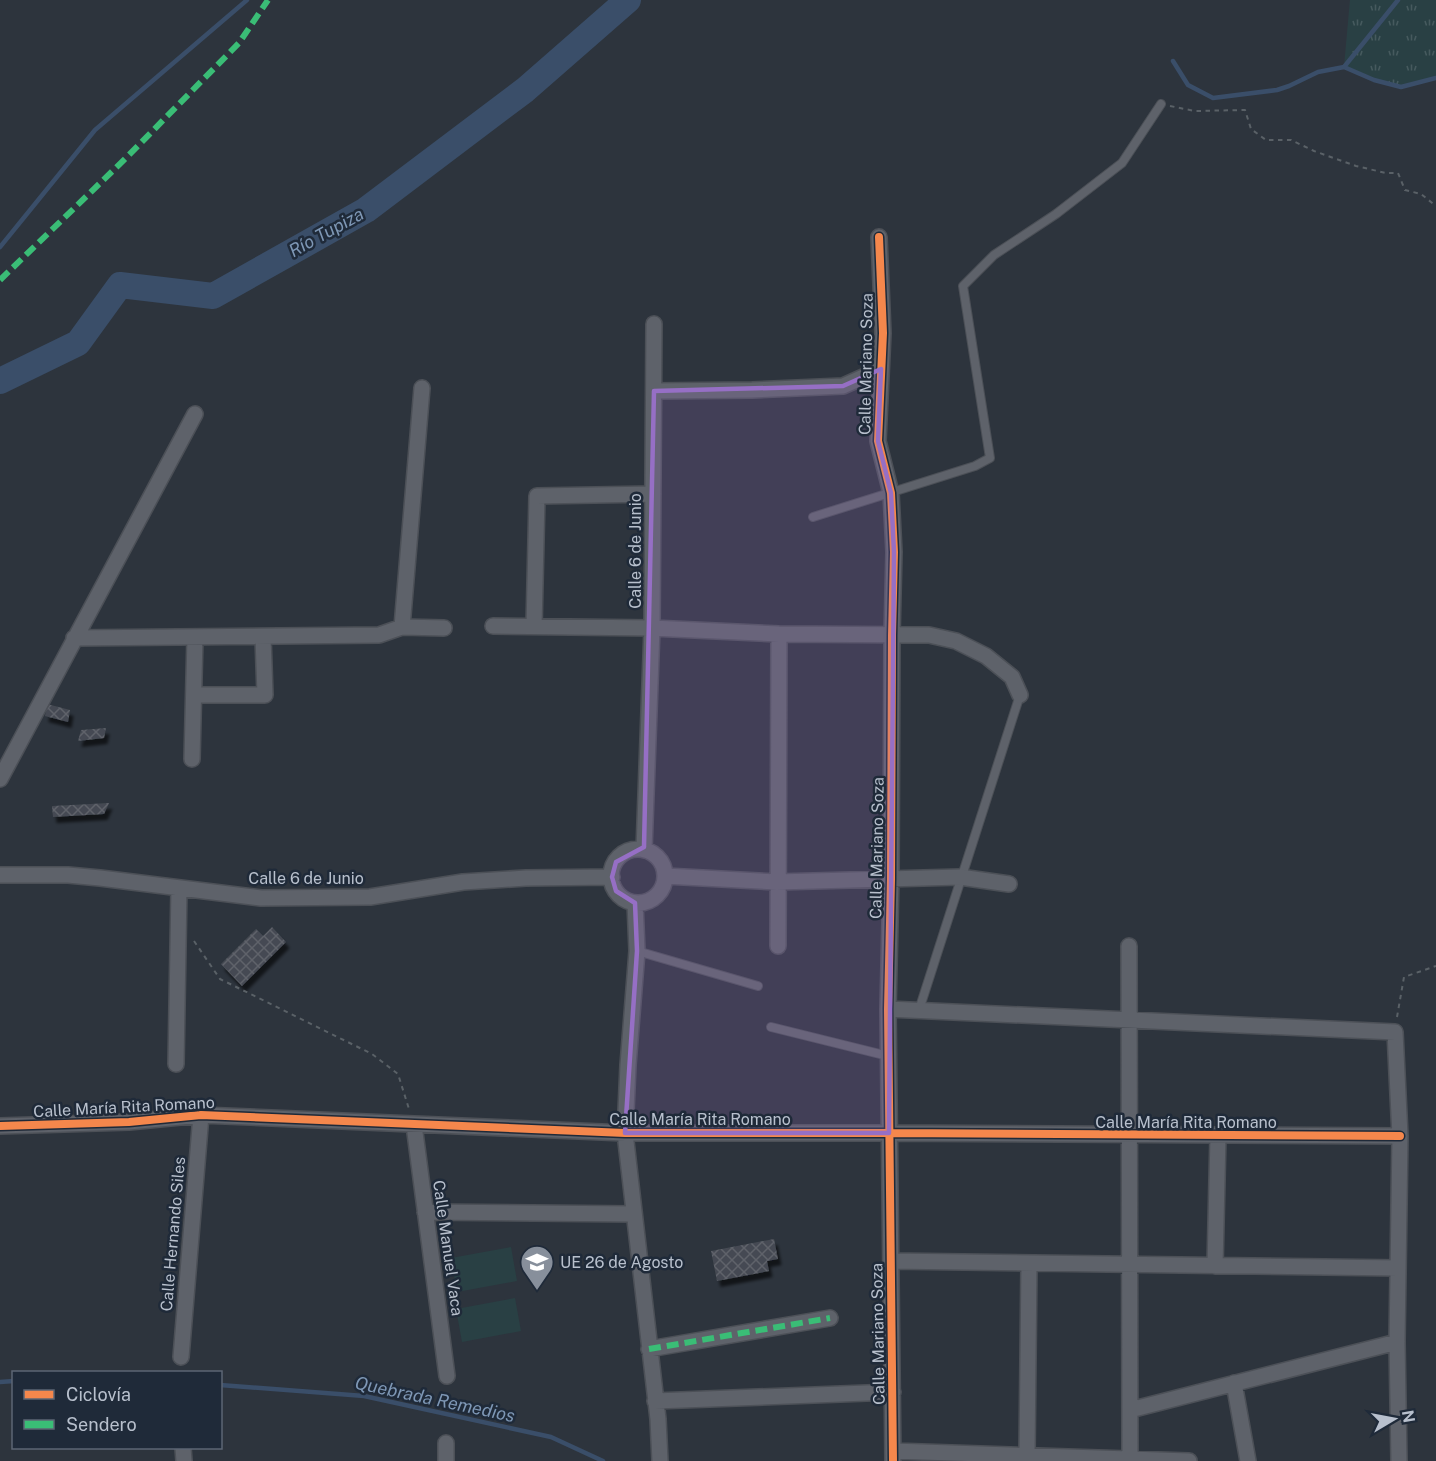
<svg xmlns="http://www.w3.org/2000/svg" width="1436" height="1461" font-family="'Public Sans',sans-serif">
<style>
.grass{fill:url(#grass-tufts)}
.pitch{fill:#294044}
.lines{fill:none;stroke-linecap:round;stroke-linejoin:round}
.stream{stroke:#3a4e69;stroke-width:4.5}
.river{stroke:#3a4e69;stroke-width:26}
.building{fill:url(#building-cross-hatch);filter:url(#shadow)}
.lane-casing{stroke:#4c5057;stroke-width:10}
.street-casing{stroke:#4c5057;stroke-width:18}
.path{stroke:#5a6167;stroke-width:2;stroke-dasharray:4.5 4.5;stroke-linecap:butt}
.lane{stroke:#5e626a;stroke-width:8}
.street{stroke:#5e626a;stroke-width:15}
.quiet{stroke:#3abd76;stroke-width:6;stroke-dasharray:12 6;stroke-linecap:butt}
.cycleway-casing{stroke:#1f2a39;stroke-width:11}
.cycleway{stroke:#f5874c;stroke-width:8}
.marked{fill:#966fc5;fill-opacity:0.2;stroke:#966fc5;stroke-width:4.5;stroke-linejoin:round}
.labels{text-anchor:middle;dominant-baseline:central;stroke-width:5;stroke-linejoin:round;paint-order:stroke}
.street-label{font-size:16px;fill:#b8c0cd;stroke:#1f2a39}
.poi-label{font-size:16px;fill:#b8c0cd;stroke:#1f2a39;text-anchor:start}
.water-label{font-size:18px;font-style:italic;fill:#7e97b5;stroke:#1f2a39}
</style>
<defs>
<pattern id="grass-tufts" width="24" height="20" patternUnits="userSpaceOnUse" patternTransform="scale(1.5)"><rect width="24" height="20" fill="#294044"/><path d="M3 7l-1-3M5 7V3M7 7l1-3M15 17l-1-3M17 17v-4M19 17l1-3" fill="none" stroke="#465a5e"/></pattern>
<pattern id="building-cross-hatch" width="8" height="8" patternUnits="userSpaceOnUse" patternTransform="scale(1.5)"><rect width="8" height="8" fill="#454a52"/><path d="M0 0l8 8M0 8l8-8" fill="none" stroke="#5e626a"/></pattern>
<filter id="shadow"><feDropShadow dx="3.5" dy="6" stdDeviation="1.5" flood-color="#0009"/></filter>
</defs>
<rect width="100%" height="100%" fill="#2d343d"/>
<path class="grass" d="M 1350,0 L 1436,0 L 1436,78 L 1401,87 L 1374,80 L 1344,67 Z"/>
<path class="pitch" d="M 511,1247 L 517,1281 L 457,1292 L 451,1258 Z
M 515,1298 L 521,1331 L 462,1342 L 456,1309 Z"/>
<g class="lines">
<path class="stream" d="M 1173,61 L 1188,85 L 1213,98 L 1277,90 L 1289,86 L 1318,72 L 1344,67 L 1374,80 L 1401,87 L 1436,78
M 1344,67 L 1398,0
M 0,247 L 95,130 L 247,0
M 0,1382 L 14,1381
M 220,1385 L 364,1396 L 551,1437 L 603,1461"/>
<path class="river" d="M 0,381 L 78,343 L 120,285 L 213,296 L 366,210 L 525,90 L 628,0"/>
</g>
<path class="building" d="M 47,704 L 70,710 L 68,722 L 45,716 Z
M 106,728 L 104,738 L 78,741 L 81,730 Z
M 109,803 L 104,814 L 53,817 L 52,806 Z
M 272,927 L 286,942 L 242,986 L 221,964 L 256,929 L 263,936 Z
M 774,1239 L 778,1259 L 767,1261 L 769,1271 L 717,1281 L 711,1251 Z"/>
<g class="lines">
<defs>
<path id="lane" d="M 813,517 L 975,466 L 990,458 L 963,286 L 994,255 L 1056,214 L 1122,163 L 1161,104
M 637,951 L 758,986
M 919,1010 L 1020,695
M 771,1027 L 888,1056"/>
<path id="street" d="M 879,237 L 883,333 L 878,441 L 891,493 L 894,552 L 892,635 L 891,879 L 888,1009 L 893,1461
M 654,391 L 752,390 L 843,386 L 881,369
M 493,626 L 652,628 L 779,634 L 929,635 L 956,641 L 986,656 L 1012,677 L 1020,695
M 402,627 L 422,388
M 534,627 L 537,496 L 653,494
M 74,638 L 379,635 L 402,627 L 444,628
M 194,695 L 265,695 L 263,637
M 192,759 L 195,637
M 0,779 L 195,414
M611 876a27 27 0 1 1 54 0a27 27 0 1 1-54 0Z
M 644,850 L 652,628 L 654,324
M 0,875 L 68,875 L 100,878 L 261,898 L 370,897 L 463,882 L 526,878 L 612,877
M 665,876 L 777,882 L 960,877 L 1009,884
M 635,903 L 637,951 L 628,1065 L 625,1133 L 658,1419 L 660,1461
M 778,946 L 779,634
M 1129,946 L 1130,1459
M 888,1009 L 1395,1032 L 1400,1136 L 1397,1342 L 1399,1461
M 176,1064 L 179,888
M 414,1125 L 447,1376
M 0,1126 L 129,1122 L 201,1115 L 625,1133 L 889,1133 L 1400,1136
M 425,1212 L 633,1214
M 891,1261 L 1398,1268
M 1215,1266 L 1218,1136
M 649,1349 L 830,1318
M 181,1357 L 201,1115
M 1234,1383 L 1248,1461
M 655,1401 L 893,1392
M 1130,1410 L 1397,1342
M 183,1448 L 184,1461
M 893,1451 L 1189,1461
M 1027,1455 L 1029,1263
M 446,1461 L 446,1443"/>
</defs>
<use href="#lane" class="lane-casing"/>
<use href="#street" class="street-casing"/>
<path class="path" d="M 1170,106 L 1195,111 L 1245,110 L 1251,129 L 1266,140 L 1291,140 L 1314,151 L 1356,166 L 1386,173 L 1398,173 L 1405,190 L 1421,194 L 1436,206
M 194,941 L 220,979 L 372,1054 L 398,1074 L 409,1109
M 1397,1017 L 1404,977 L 1436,966"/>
<use href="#lane" class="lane"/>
<use href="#street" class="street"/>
<path class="quiet" d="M 0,280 L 126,158 L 239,43 L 268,0
M 649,1349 L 830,1318"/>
<defs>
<path id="cycleway" d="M 879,237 L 883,333 L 878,441 L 891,493 L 894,552 L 892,635 L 891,879 L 888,1009 L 893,1461
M 0,1126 L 129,1122 L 201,1115 L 625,1133 L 889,1133 L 1400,1136"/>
</defs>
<use href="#cycleway" class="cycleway-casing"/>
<use href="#cycleway" class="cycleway"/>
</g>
<path class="marked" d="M 881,369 L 878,441 L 891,493 L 894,552 L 889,1133 L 625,1133 L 637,951 L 635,903 L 616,891 L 612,877 L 616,862 L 644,847 L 654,391 L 843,386 Z"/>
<defs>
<symbol id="school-pin" viewBox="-11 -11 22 30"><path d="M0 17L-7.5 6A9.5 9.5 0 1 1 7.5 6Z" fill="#878f9b" stroke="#1f2a39"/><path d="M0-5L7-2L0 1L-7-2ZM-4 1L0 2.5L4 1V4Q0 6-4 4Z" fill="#fff"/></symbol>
</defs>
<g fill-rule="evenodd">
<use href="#school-pin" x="518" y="1243" width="38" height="52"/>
</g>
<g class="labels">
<g class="street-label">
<text transform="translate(866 364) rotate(-89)">Calle Mariano Soza</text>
<text transform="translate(635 551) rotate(-90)">Calle 6 de Junio</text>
<text transform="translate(877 848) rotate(-89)">Calle Mariano Soza</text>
<text x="306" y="878">Calle 6 de Junio</text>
<text transform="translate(124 1107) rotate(-3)">Calle María Rita Romano</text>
<text x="700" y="1119">Calle María Rita Romano</text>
<text x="1186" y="1122">Calle María Rita Romano</text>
<text transform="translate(173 1234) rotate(-85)">Calle Hernando Siles</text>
<text transform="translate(448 1248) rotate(82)">Calle Manuel Vaca</text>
<text transform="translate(878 1334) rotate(-91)">Calle Mariano Soza</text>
</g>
<g class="poi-label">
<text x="560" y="1262">UE 26 de Agosto</text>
</g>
<g class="water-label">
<text transform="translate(326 232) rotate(-29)">Río Tupiza</text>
<text transform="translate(435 1399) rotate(12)">Quebrada Remedios</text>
</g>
</g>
<rect x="12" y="1371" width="210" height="78" fill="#1f2a39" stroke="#5c6674" stroke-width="1.5"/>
<rect x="24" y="1390" width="30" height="9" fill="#f5874c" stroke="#5c6674" stroke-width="1.5"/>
<text x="66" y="1401" font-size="18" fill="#b8c0cd">Ciclovía</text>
<rect x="24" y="1420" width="30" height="9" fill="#3abd76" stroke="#5c6674" stroke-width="1.5"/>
<text x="66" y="1431" font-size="18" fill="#b8c0cd">Sendero</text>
<g transform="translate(1394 1419) rotate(80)" stroke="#1f2a39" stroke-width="4.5" paint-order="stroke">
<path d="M0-4.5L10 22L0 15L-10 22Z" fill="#b8c0cd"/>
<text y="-9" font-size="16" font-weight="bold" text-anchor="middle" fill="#b8c0cd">N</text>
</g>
</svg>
